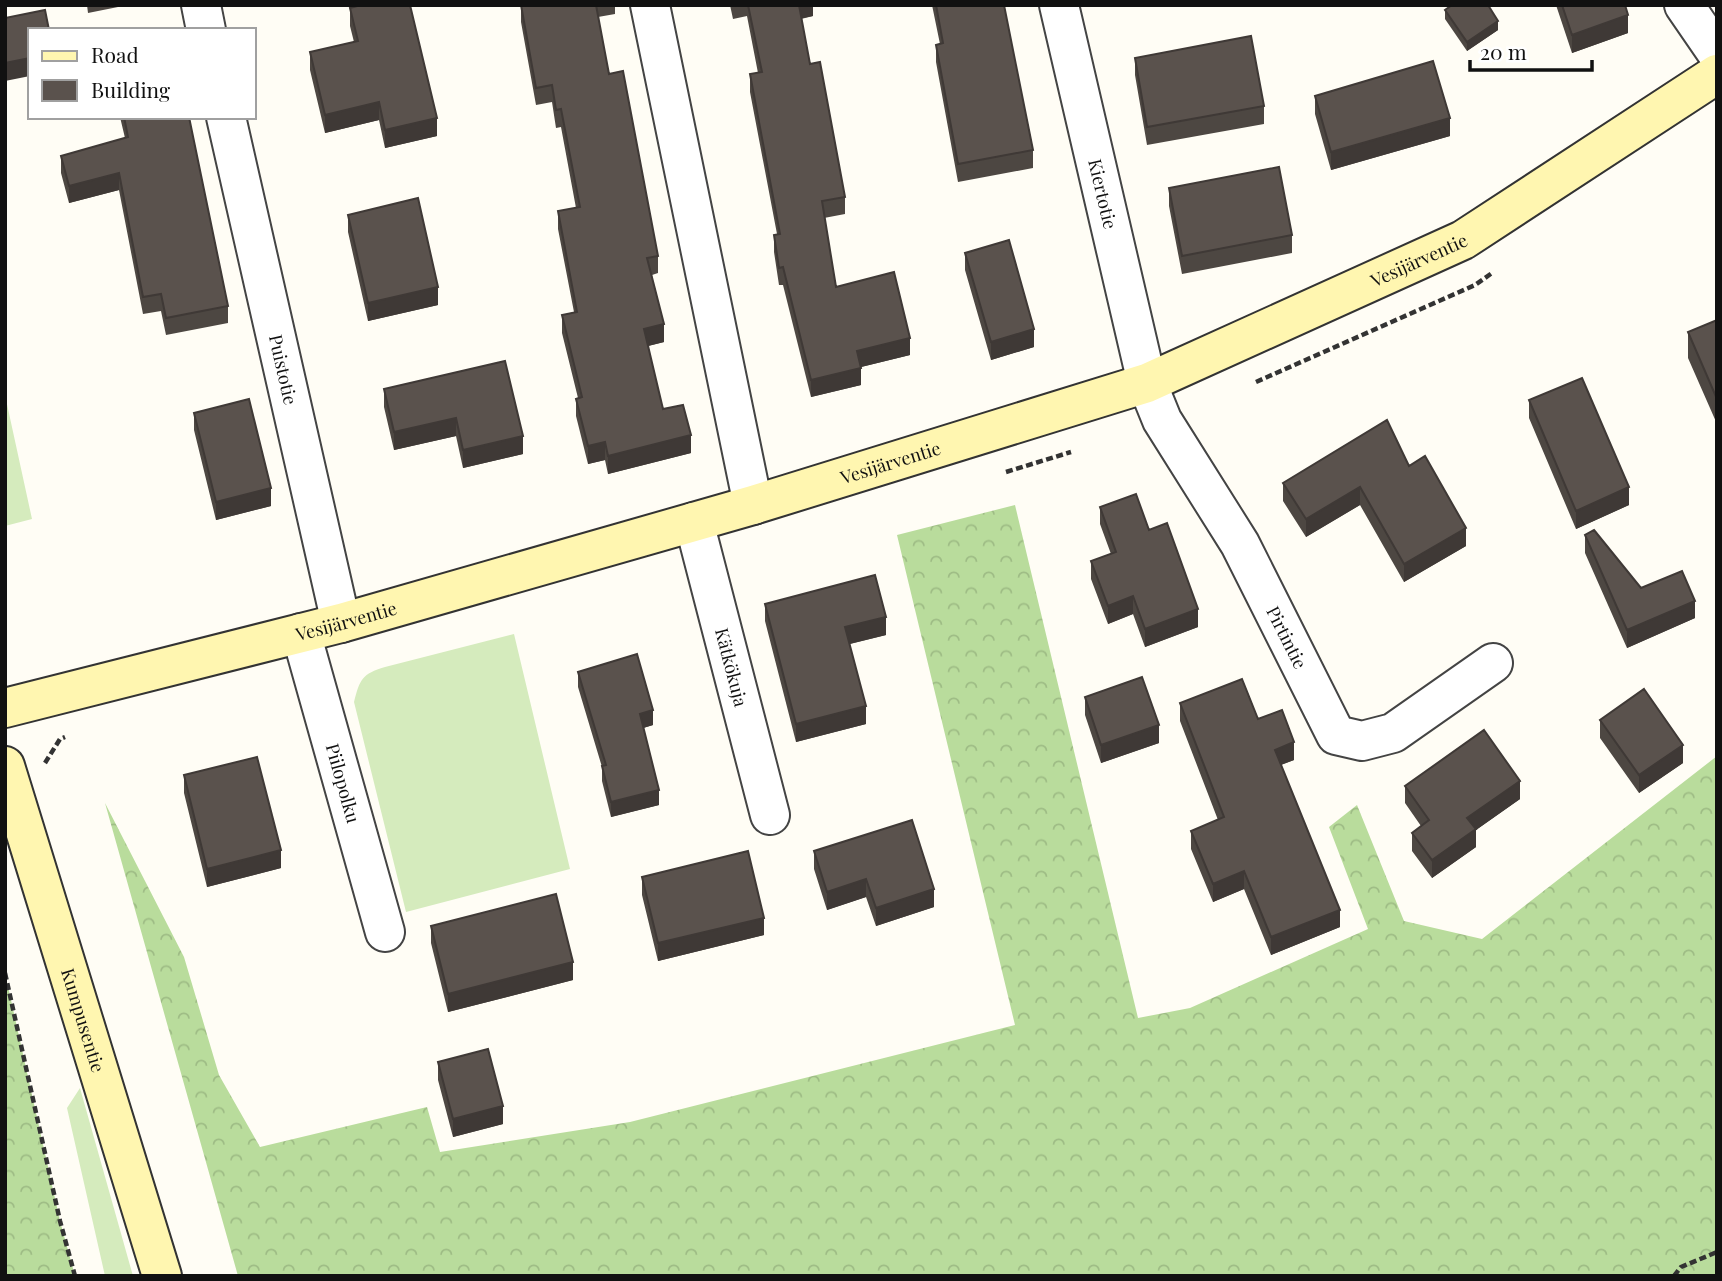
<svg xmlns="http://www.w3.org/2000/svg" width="1722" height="1281" font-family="'Playfair Display',serif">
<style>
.grass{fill:#d5ebbd}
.forest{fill:url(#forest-crowns)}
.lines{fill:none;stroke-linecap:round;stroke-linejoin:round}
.street-casing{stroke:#444;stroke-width:42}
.secondary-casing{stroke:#333;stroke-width:42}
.path{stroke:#333;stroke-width:4.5;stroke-dasharray:7 3.5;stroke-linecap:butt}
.street{stroke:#fff;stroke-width:38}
.secondary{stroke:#fff6b0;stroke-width:38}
.wall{fill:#4d4742}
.shaded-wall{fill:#3f3936}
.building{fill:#5a524d;stroke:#3f3936;stroke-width:2}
.labels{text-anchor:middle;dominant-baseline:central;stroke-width:7;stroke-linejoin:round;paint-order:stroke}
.street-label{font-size:18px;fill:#111;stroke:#fff}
</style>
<defs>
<pattern id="forest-crowns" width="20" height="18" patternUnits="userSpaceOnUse" patternTransform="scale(1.75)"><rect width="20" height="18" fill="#b9dc9c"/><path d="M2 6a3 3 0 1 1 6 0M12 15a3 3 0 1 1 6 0" fill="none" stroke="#9ebc85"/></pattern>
</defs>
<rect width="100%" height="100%" fill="#fffdf5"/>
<path class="grass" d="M 5,395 L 32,519 L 5,526 Z
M 514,634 L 570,869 L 406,912 L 354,702 C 360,679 362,674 385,667 Z
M 80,1088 L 133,1276 L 105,1276 L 67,1108 Z"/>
<path class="forest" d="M 1015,505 L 1138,1018 L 1190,1008 L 1368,929 L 1329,827 L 1357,805 L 1404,921 L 1482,939 L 1717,756 L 1717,1276 L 238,1276 L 105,803 L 184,957 L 219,1075 L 260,1147 L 427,1107 L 440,1152 L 630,1122 L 1015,1025 L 897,535 Z
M 5,973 L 60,1221 L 75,1276 L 5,1276 Z"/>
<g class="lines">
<defs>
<g id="street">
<path d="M 201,5 L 206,30"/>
<path d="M 650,5 L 753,505"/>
<path id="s1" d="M 1059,5 L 1147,383 L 1162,420 L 1240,544 L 1336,735 L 1362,741 L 1393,733 L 1493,663"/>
<path d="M 1684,5 L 1717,53"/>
<path id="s2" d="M 226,117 L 341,623"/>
<path id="s3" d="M 694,522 L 770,815"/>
<path id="s4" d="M 301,633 L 385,932"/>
</g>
<g id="secondary">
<path id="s5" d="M 5,708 L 341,623 L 753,505 L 1147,383 L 1463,240 L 1717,74"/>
<path id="s6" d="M 5,766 L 162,1276"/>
</g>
</defs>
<use href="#street" class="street-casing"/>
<use href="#secondary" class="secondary-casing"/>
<path class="path" d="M 1256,382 L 1475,285 L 1492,273
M 1006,472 L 1071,452
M 45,763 L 60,739 L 65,737
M 5,973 L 60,1221 L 75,1276
M 1674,1276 L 1681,1267 L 1717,1252"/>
<use href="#street" class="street"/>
<use href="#secondary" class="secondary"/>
</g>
<path class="wall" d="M 87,5 L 128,5 L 88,13 Z
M 521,5 L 615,5 L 615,14 L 598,17 L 609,74 L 658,256 L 658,273 L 652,275 L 664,342 L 648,346 L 663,409 L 691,453 L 608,474 L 605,460 L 588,464 L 576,416 L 576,399 L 578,398 L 562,333 L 562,315 L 574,312 L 558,229 L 558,211 L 576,208 L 561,127 L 556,128 L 552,102 L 536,105 L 521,22 Z
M 730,5 L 813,5 L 813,16 L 801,19 L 810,64 L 845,197 L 845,214 L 824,218 L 836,287 L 910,355 L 861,367 L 861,385 L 811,397 L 783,285 L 779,285 L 774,252 L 774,235 L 777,234 L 750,92 L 750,74 L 758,73 L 747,16 L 733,19 Z
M 932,5 L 1004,5 L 1033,150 L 1033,168 L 958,182 L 936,62 L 936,45 L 940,44 Z
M 1556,5 L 1625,5 L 1628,33 L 1572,53 Z
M 350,8 L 437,136 L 385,148 L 379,120 L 325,133 L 310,70 L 310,52 L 354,42 L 350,26 Z
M 1445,10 L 1498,30 L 1467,51 L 1445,19 Z
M 1135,58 L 1264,106 L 1264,124 L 1147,145 L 1135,75 Z
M 1315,96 L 1450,136 L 1331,170 L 1315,114 Z
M 120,117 L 189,117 L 228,306 L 228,323 L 166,335 L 161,311 L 143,314 L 119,190 L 69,203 L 61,173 L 61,156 L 125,138 Z
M 1169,188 L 1292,235 L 1292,253 L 1182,274 L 1169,206 Z
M 348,215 L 438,305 L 368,321 L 348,232 Z
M 965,253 L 1034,347 L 991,360 L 965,270 Z
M 1717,320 L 1717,424 L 1688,358 L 1688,332 Z
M 505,361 L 523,454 L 463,468 L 456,436 L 394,450 L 384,407 L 384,389 Z
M 1529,400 L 1629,505 L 1576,529 L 1529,418 Z
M 194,413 L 271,506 L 216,520 L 194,430 Z
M 1409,466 L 1466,546 L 1404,582 L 1360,505 L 1306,537 L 1283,501 L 1283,483 Z
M 1100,507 L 1149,530 L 1198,627 L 1145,647 L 1133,614 L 1108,624 L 1091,579 L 1091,561 L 1111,554 L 1100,524 Z
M 1585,535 L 1641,588 L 1695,618 L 1627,648 L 1585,553 Z
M 765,604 L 886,635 L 850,644 L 866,724 L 796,742 L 765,621 Z
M 578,672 L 653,725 L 643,728 L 659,805 L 611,817 L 602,781 L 602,767 L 578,687 Z
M 1085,697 L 1159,743 L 1101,763 L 1085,715 Z
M 1180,703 L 1258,719 L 1294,760 L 1281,765 L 1340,927 L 1271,955 L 1244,889 L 1213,902 L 1191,849 L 1191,831 L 1218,820 L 1180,721 Z
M 1600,720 L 1683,763 L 1639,793 L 1600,738 Z
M 184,775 L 281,868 L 207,887 L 184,793 Z
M 1405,786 L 1520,799 L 1476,830 L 1476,847 L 1432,878 L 1412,851 L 1412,833 L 1421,826 L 1405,803 Z
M 814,851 L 934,907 L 876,926 L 866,897 L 827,910 L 814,869 Z
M 642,877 L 764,935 L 658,961 L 642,895 Z
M 431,926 L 573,980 L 448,1012 L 431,943 Z
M 438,1062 L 503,1124 L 453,1137 L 438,1080 Z"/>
<path class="shaded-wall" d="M 798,5 L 813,5 L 813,16 L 798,19 Z
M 1628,15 L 1628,33 L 1572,53 L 1572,35 Z
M 1498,21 L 1498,30 L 1467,51 L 1467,42 Z
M 30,58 L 30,76 L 5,81 L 5,63 Z
M 379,102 L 379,120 L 325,133 L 325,115 Z
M 437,118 L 437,136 L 385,148 L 385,130 Z
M 1450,118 L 1450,136 L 1331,170 L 1331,152 Z
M 119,173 L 119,190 L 69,203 L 69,186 Z
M 438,287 L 438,305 L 368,321 L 368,303 Z
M 664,324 L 664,342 L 644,347 L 644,329 Z
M 1034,329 L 1034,347 L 991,360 L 991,342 Z
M 910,338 L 910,355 L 857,368 L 857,351 Z
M 861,368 L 861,385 L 811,397 L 811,380 Z
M 456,418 L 456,436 L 394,450 L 394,432 Z
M 691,435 L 691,453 L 608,474 L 608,456 Z
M 523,436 L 523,454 L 463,468 L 463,450 Z
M 605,442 L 605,460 L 588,464 L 588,446 Z
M 1360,487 L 1360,505 L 1306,537 L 1306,519 Z
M 1629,487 L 1629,505 L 1576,529 L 1576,511 Z
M 271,488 L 271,506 L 216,520 L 216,502 Z
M 1466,528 L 1466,546 L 1404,582 L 1404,564 Z
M 1133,596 L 1133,614 L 1108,624 L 1108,606 Z
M 1695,601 L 1695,618 L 1627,648 L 1627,630 Z
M 1198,609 L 1198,627 L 1145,647 L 1145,629 Z
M 886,617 L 886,635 L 845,645 L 845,627 Z
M 866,706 L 866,724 L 796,742 L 796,724 Z
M 653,710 L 653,725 L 640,729 L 640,714 Z
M 1159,725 L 1159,743 L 1101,763 L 1101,745 Z
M 1294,742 L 1294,760 L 1275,767 L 1275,750 Z
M 1683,745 L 1683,763 L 1639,793 L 1639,775 Z
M 1520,781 L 1520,799 L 1476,830 L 1476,847 L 1432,878 L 1432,860 L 1467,818 Z
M 659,790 L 659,805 L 611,817 L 611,802 Z
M 281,850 L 281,868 L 207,887 L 207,869 Z
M 1244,871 L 1244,889 L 1213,902 L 1213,884 Z
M 866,879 L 866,897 L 827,910 L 827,892 Z
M 934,889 L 934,907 L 876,926 L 876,908 Z
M 1340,910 L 1340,927 L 1271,955 L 1271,937 Z
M 764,918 L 764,935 L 658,961 L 658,943 Z
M 573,962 L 573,980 L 448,1012 L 448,994 Z
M 503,1106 L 503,1124 L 453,1137 L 453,1119 Z"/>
<path class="building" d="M 361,5 L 410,5 L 437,118 L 385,130 L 379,102 L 325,115 L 310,52 L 358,41 L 350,8 Z
M 521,5 L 596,5 L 609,74 L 623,71 L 658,256 L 647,258 L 664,324 L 644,329 L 663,409 L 683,405 L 691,435 L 608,456 L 605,442 L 588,446 L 576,399 L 582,397 L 562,315 L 577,312 L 558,211 L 580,207 L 561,109 L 556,110 L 552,85 L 536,88 Z
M 748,5 L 799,5 L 810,64 L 820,62 L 845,197 L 822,201 L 836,287 L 894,272 L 910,338 L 857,351 L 861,368 L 811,380 L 783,267 L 779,268 L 774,235 L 780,234 L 750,74 L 762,72 Z
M 936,5 L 1004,5 L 1033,150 L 958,164 L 936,45 L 943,43 Z
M 1452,5 L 1488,5 L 1498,21 L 1467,42 L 1445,10 Z
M 1562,5 L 1625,5 L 1628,15 L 1572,35 Z
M 45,10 L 49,30 L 30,30 L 30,58 L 5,63 L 5,18 Z
M 1251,36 L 1264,106 L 1147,127 L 1135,58 Z
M 1433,61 L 1450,118 L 1331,152 L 1315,96 Z
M 124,117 L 189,117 L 228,306 L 166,318 L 161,294 L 143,297 L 119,173 L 69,186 L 61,156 L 128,137 Z
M 1279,167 L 1292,235 L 1182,256 L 1169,188 Z
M 418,198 L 438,287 L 368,303 L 348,215 Z
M 1009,240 L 1034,329 L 991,342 L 965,253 Z
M 1717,320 L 1717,399 L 1688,332 Z
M 505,361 L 523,436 L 463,450 L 456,418 L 394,432 L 384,389 Z
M 1582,378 L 1629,487 L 1576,511 L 1529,400 Z
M 249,399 L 271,488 L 216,502 L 194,413 Z
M 1387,420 L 1409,466 L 1425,456 L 1466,528 L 1404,564 L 1360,487 L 1306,519 L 1283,483 Z
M 1136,494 L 1149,530 L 1167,523 L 1198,609 L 1145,629 L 1133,596 L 1108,606 L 1091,561 L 1116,552 L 1100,507 Z
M 1594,530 L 1641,588 L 1682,571 L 1695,601 L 1627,630 L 1585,535 Z
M 875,575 L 886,617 L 845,627 L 866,706 L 796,724 L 765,604 Z
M 637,654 L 653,710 L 640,714 L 659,790 L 611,802 L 602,766 L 606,765 L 578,672 Z
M 1142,677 L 1159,725 L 1101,745 L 1085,697 Z
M 1242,679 L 1258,719 L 1282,710 L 1294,742 L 1275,750 L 1340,910 L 1271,937 L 1244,871 L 1213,884 L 1191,831 L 1224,817 L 1180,703 Z
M 1644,689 L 1683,745 L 1639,775 L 1600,720 Z
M 1484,730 L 1520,781 L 1467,818 L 1476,829 L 1432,860 L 1412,833 L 1429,820 L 1405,786 Z
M 257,757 L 281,850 L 207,869 L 184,775 Z
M 912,820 L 934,889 L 876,908 L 866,879 L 827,892 L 814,851 Z
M 748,851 L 764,918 L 658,943 L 642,877 Z
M 556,894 L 573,962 L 448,994 L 431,926 Z
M 488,1049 L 503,1106 L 453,1119 L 438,1062 Z"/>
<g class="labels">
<g class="street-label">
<text stroke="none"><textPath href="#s1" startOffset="194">Kiertotie</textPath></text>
<text stroke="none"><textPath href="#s5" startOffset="1486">Vesijärventie</textPath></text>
<text stroke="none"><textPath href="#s2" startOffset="259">Puistotie</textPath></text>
<text stroke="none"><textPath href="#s5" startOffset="919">Vesijärventie</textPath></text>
<text stroke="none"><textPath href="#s5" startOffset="352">Vesijärventie</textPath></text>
<text stroke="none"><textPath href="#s1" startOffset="679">Pirtintie</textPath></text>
<text stroke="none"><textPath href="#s3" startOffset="150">Kätkökuja</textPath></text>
<text stroke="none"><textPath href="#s4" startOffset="156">Piilopolku</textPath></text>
<text stroke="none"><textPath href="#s6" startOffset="266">Kumpusentie</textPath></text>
</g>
</g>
<rect width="1722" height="1281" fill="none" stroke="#111111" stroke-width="14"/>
<rect x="28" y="28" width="228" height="91" fill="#ffffff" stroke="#a0a0a0" stroke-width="2"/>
<rect x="42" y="51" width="35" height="10" fill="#fff6b0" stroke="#a0a0a0" stroke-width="2"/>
<text x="91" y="63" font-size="21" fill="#111111">Road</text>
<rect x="42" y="80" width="35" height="21" fill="#5a524d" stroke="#a0a0a0" stroke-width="2"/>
<text x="91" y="98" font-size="21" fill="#111111">Building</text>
<path d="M1470 60v10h122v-10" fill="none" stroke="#111111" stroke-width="3.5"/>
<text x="1480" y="60" font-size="21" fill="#111111" stroke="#ffffff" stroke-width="5" paint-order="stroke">20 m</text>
</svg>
